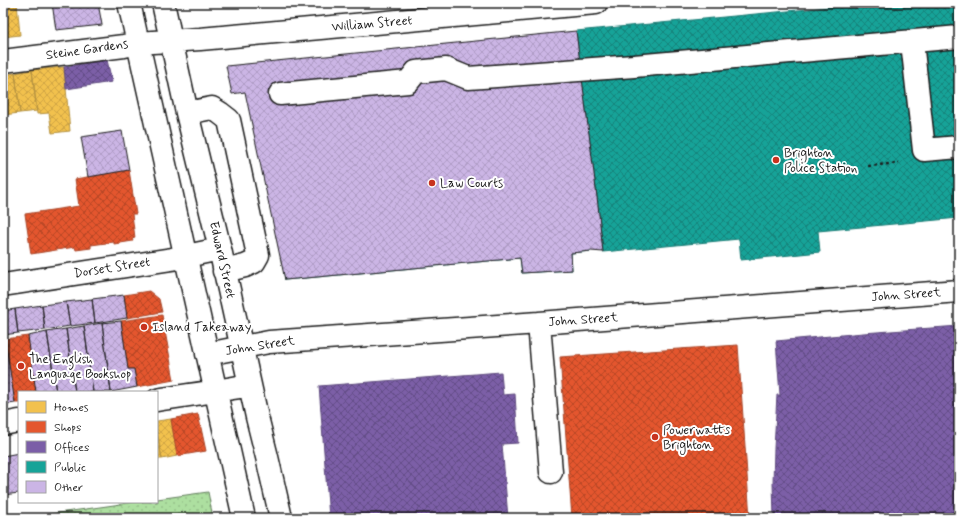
<svg xmlns="http://www.w3.org/2000/svg" width="962" height="521" font-family="Mynerve,sans-serif">
<style>
.park{fill:url(#park-dots);stroke:#647e5e}
.homes{fill:url(#homes-cross-hatch);stroke:#b2903f}
.shops{fill:url(#shops-cross-hatch);stroke:#a84529}
.offices{fill:url(#offices-cross-hatch);stroke:#5e4a7d}
.public{fill:url(#public-cross-hatch);stroke:#187a73}
.building{fill:url(#building-cross-hatch);stroke:#1c1c1c}
.lines{fill:none;stroke-linecap:round;stroke-linejoin:round}
.minor-casing{stroke:#1c1c1c;stroke-width:25}
.path{stroke:#1c1c1c;stroke-width:2.5;stroke-dasharray:3 3;stroke-linecap:butt}
.minor{stroke:#fff;stroke-width:22}
.poi-dot{fill:#c8321e;stroke:#fff;stroke-width:1.5}
.labels{text-anchor:middle;dominant-baseline:central;stroke-width:4;stroke-linejoin:round;paint-order:stroke}
.street-label{font-size:13px;fill:#1c1c1c;stroke:#fff}
.poi-label{font-size:13px;fill:#1c1c1c;stroke:#fff;text-anchor:start}
</style>
<defs>
<pattern id="park-dots" width="8" height="8" patternUnits="userSpaceOnUse"><rect width="8" height="8" fill="#addfa0"/><path d="M2 2h.1M6 6h.1" fill="none" stroke="#94bf89" stroke-width="1.8" stroke-linecap="round"/></pattern>
<pattern id="homes-cross-hatch" width="8" height="8" patternUnits="userSpaceOnUse"><rect width="8" height="8" fill="#f2c14e"/><path d="M0 0l8 8M0 8l8-8" fill="none" stroke="#cfa544"/></pattern>
<pattern id="shops-cross-hatch" width="8" height="8" patternUnits="userSpaceOnUse"><rect width="8" height="8" fill="#e4572e"/><path d="M0 0l8 8M0 8l8-8" fill="none" stroke="#b84726"/></pattern>
<pattern id="offices-cross-hatch" width="8" height="8" patternUnits="userSpaceOnUse"><rect width="8" height="8" fill="#7b5ea7"/><path d="M0 0l8 8M0 8l8-8" fill="none" stroke="#644d87"/></pattern>
<pattern id="public-cross-hatch" width="8" height="8" patternUnits="userSpaceOnUse"><rect width="8" height="8" fill="#17a398"/><path d="M0 0l8 8M0 8l8-8" fill="none" stroke="#14847b"/></pattern>
<pattern id="building-cross-hatch" width="8" height="8" patternUnits="userSpaceOnUse"><rect width="8" height="8" fill="#cbb5e5"/><path d="M0 0l8 8M0 8l8-8" fill="none" stroke="#ae9bc4"/></pattern>
</defs>
<rect width="100%" height="100%" fill="#fff"/>
<filter id="ink" filterUnits="userSpaceOnUse"><feTurbulence type="fractalNoise" baseFrequency=".025" numOctaves="2"/><feDisplacementMap in="SourceGraphic" scale="8" xChannelSelector="R" yChannelSelector="G"/><feConvolveMatrix kernelMatrix="1 2 1 2 8 2 1 2 1" color-interpolation-filters="sRGB"/></filter>
<g filter="url(#ink)">
<path class="park" d="M 208,492 L 213,518 L 23,518 L 135,502 L 157,502 L 157,499 Z"/>
<path class="homes" d="M 3,3 L 17,3 L 20,35 L 3,37 Z
M 64,67 L 70,131 L 52,133 L 49,113 L 37,114 L 32,70 Z
M 32,70 L 37,111 L 20,113 L 15,73 Z
M 15,73 L 20,113 L 3,115 L 3,75 Z
M 171,419 L 177,456 L 162,459 L 157,432 L 157,421 Z
M 157,432 L 162,459 L 157,459 Z"/>
<path class="shops" d="M 129,170 L 136,214 L 132,214 L 135,238 L 132,239 L 133,241 L 114,244 L 114,242 L 91,245 L 91,248 L 76,250 L 75,247 L 31,254 L 25,214 L 79,206 L 75,179 Z
M 149,291 L 159,299 L 162,312 L 127,318 L 124,295 Z
M 162,315 L 174,380 L 137,387 L 134,369 L 128,369 L 121,321 Z
M 28,336 L 36,392 L 19,392 L 19,403 L 15,403 L 5,339 Z
M 738,345 L 750,518 L 572,518 L 560,357 Z
M 198,414 L 206,451 L 177,456 L 171,419 Z"/>
<path class="offices" d="M 107,60 L 112,82 L 66,89 L 64,67 Z
M 959,326 L 959,518 L 774,518 L 773,483 L 774,448 L 777,395 L 780,395 L 776,341 L 863,333 Z
M 501,372 L 503,395 L 515,394 L 518,443 L 502,444 L 508,518 L 329,518 L 319,386 Z"/>
<path class="public" d="M 872,3 L 959,3 L 959,218 L 818,231 L 820,252 L 741,260 L 739,239 L 603,252 L 598,205 L 576,31 Z
M 455,78 L 455,91 L 575,80 L 579,118 L 571,119 L 579,217 L 588,217 L 591,251 L 571,253 L 572,270 L 522,273 L 520,258 L 285,280 L 280,246 L 293,245 L 284,147 L 266,148 L 263,108 L 429,93 L 428,81 Z"/>
<path class="building" d="M 52,3 L 98,3 L 102,25 L 56,30 Z
M 576,31 L 598,205 L 603,252 L 591,251 L 571,253 L 572,270 L 522,273 L 520,258 L 285,280 L 245,92 L 232,94 L 226,66 Z
M 122,131 L 129,170 L 88,177 L 81,137 Z
M 124,295 L 127,318 L 95,323 L 92,299 Z
M 92,299 L 95,323 L 70,326 L 66,302 Z
M 66,302 L 70,326 L 45,330 L 42,305 Z
M 42,305 L 45,330 L 18,333 L 15,309 Z
M 15,309 L 18,333 L 3,335 L 3,311 Z
M 121,321 L 128,369 L 134,369 L 137,387 L 111,392 L 102,323 Z
M 102,323 L 111,392 L 93,392 L 84,326 Z
M 84,326 L 93,392 L 75,392 L 66,329 Z
M 66,329 L 75,392 L 56,392 L 47,332 Z
M 47,332 L 56,392 L 36,392 L 28,336 Z
M 5,339 L 15,403 L 3,405 L 3,340 Z
M 19,453 L 19,493 L 3,495 L 3,456 Z"/>
<g class="lines">
<defs>
<path id="minor" d="M 129,3 L 244,518
M 163,3 L 187,113 L 220,249 L 257,417 L 267,457 L 281,518
M 912,42 L 924,150 L 959,147
M 3,61 L 124,46 L 137,43 L 200,39 L 596,3
M 280,94 L 408,82 L 416,72 L 446,69 L 468,78 L 634,66 L 959,37
M 187,113 L 212,108 L 220,113 L 229,120 L 258,255 L 254,262 L 245,266 L 224,271
M 3,285 L 172,259 L 220,249
M 539,323 L 551,472
M 207,354 L 269,342 L 539,323 L 959,291
M 157,400 C 188,395 219,391 250,385
M 3,424 L 19,421"/>
</defs>
<use href="#minor" class="minor-casing"/>
<path class="path" d="M 868,166 L 899,163"/>
<use href="#minor" class="minor"/>
</g>
</g>
<g class="poi-dot">
<circle cx="776" cy="160" r="4"/>
<circle cx="432" cy="183" r="4"/>
<circle cx="144" cy="327" r="4"/>
<circle cx="21" cy="366" r="4"/>
<circle cx="655" cy="437" r="4"/>
</g>
<g class="labels">
<g class="street-label">
<text transform="translate(372 24) rotate(-5)">William Street</text>
<text transform="translate(87 50) rotate(-8)">Steine Gardens</text>
<text transform="translate(222 260) rotate(77)">Edward Street</text>
<text transform="translate(112 268) rotate(-9)">Dorset Street</text>
<text transform="translate(906 295) rotate(-4)">John Street</text>
<text transform="translate(583 320) rotate(-4)">John Street</text>
<text transform="translate(260 346) rotate(-9)">John Street</text>
</g>
<g class="poi-label">
<text x="784" y="153">Brighton<tspan x="784" dy="15">Police Station</tspan></text>
<text x="440" y="183">Law Courts</text>
<text x="152" y="327">Island Takeaway</text>
<text x="29" y="359">The English<tspan x="29" dy="15">Language Bookshop</tspan></text>
<text x="663" y="430">Powerwatts<tspan x="663" dy="15">Brighton</tspan></text>
</g>
</g>
<rect width="962" height="521" fill="none" stroke="#fff" stroke-width="16"/>
<rect x="8" y="8" width="946" height="505" fill="none" stroke="#1c1c1c" stroke-width="1.5" filter="url(#ink)"/>
<rect x="18" y="391" width="140" height="112" fill="#ffffff" stroke="#a4a4a4"/>
<rect x="26" y="401" width="20" height="12" fill="#f2c14e" stroke="#a4a4a4"/>
<text x="54" y="411" font-size="12" fill="#1c1c1c">Homes</text>
<rect x="26" y="421" width="20" height="12" fill="#e4572e" stroke="#a4a4a4"/>
<text x="54" y="431" font-size="12" fill="#1c1c1c">Shops</text>
<rect x="26" y="441" width="20" height="12" fill="#7b5ea7" stroke="#a4a4a4"/>
<text x="54" y="451" font-size="12" fill="#1c1c1c">Offices</text>
<rect x="26" y="461" width="20" height="12" fill="#17a398" stroke="#a4a4a4"/>
<text x="54" y="471" font-size="12" fill="#1c1c1c">Public</text>
<rect x="26" y="481" width="20" height="12" fill="#cbb5e5" stroke="#a4a4a4"/>
<text x="54" y="491" font-size="12" fill="#1c1c1c">Other</text>
</svg>
